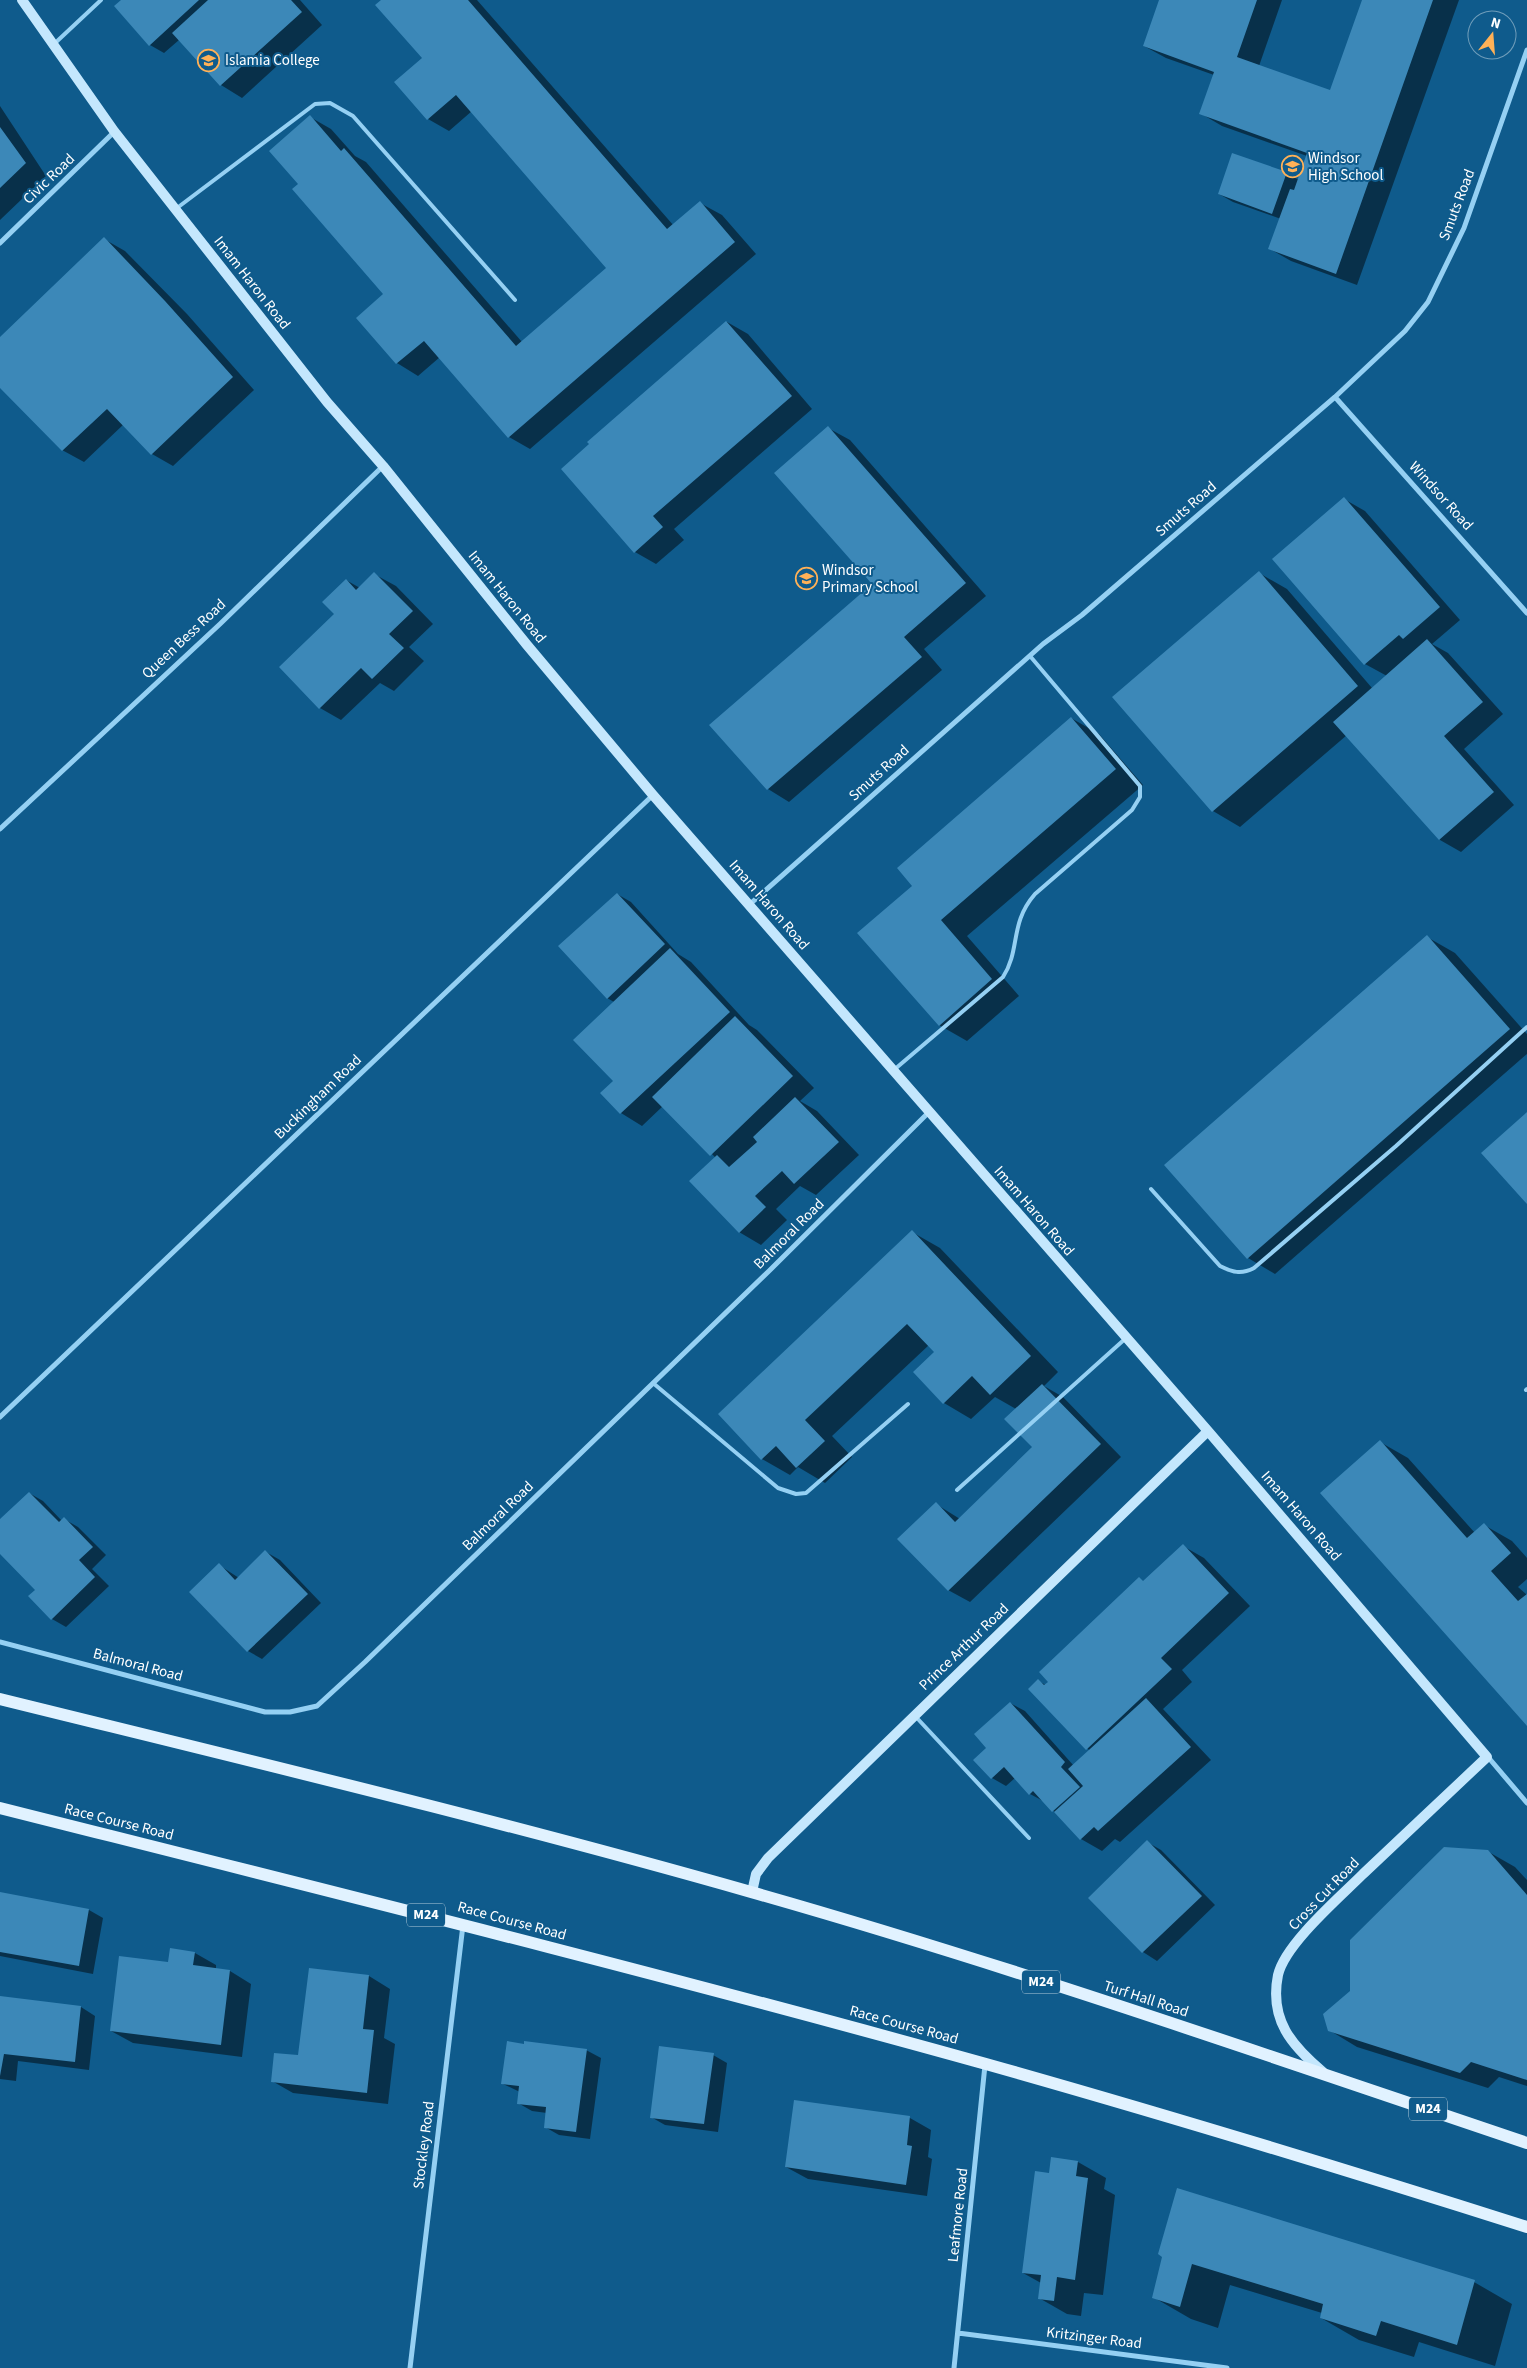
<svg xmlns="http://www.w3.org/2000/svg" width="1527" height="2368" font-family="'Source Sans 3',sans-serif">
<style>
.shadow{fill:#0007}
.building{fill:#3c88b8}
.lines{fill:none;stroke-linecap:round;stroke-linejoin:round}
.lane{stroke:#95d0f3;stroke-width:4}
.street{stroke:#95d0f3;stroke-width:5}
.secondary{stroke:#c4e7fd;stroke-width:10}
.primary{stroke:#e1f2ff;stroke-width:12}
.labels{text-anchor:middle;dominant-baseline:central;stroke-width:4;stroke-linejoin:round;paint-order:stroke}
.shield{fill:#0f5b8c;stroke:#b7cedc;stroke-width:1}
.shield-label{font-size:14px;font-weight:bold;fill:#fff}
.poi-label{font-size:15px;fill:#fff;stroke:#0f5b8c;text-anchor:start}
.street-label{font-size:15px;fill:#fff;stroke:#0f5b8c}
</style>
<rect width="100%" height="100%" fill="#0f5b8c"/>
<path class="shadow" d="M 123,0 L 300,0 L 322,25 L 242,98 L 221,85 L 179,40 L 164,53 L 150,45 Z
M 383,0 L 477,0 L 674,226 L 700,203 L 722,215 L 756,254 L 530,449 L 509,437 L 440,357 L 418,376 L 397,363 L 357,318 L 385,294 L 300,184 L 310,117 L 331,129 L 355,156 L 366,162 L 522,342 L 608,268 L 472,111 L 449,131 L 428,119 L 423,58 Z
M 1161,0 L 1282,0 L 1259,66 L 1331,92 L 1364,0 L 1459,0 L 1357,285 L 1291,261 L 1270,249 L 1281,219 L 1233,202 L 1219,194 L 1286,173 L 1299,180 L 1307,156 L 1222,126 L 1200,113 L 1214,75 L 1166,58 L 1144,46 Z
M 0,106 L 46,176 L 0,220 Z
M 104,239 L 125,251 L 187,314 L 254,390 L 173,466 L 152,454 L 124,424 L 84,462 L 62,450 L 0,386 L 0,339 Z
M 727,322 L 748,334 L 812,409 L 674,529 L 684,540 L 656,564 L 635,552 Z
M 828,428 L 850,440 L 986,596 L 924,649 L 942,670 L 789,802 L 768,789 L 711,725 L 873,584 Z
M 1344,499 L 1365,511 L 1460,620 L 1432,644 L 1448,653 L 1503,714 L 1464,749 L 1514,805 L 1461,852 L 1440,840 L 1347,735 L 1240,827 L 1213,811 L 1259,573 L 1287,589 L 1372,688 L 1387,676 L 1365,664 Z
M 374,574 L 396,586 L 433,624 L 409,647 L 424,661 L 394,691 L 380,683 L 341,720 L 320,708 L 281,667 L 335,614 L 346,580 L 360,588 Z
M 1071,718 L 1099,734 L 1143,785 L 967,936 L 1019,996 L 967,1041 L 939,1025 L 914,886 Z
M 617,894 L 631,902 L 678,954 L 691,962 L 749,1025 L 757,1030 L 814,1088 L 800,1101 L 817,1111 L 859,1155 L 816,1195 L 800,1186 L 776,1209 L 787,1220 L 761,1245 L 739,1232 L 716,1158 L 663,1106 L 642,1126 L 621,1113 L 602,1093 L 614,1082 L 614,1002 L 607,998 Z
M 1427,937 L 1455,953 L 1527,1034 L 1527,1054 L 1275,1274 L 1248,1258 Z
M 912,1232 L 940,1248 L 1058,1372 L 1044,1386 L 1063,1397 L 1121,1457 L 970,1602 L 948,1590 L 936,1504 L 960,1519 L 1034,1447 L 1016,1409 L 995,1397 L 971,1419 L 944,1403 L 936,1352 L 929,1345 L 832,1436 L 852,1457 L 825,1483 L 798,1467 L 790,1475 L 762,1459 L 719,1414 Z
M 1380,1442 L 1408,1458 L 1475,1533 L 1484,1525 L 1512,1541 L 1527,1558 L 1527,1579 L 1518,1587 L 1527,1595 L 1527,1724 Z
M 29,1493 L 43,1501 L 62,1521 L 64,1519 L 78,1527 L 106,1555 L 92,1569 L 109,1586 L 66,1627 L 52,1619 L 36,1590 L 0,1552 L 0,1521 Z
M 1183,1546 L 1204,1558 L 1250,1606 L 1182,1670 L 1192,1682 L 1163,1709 L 1211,1760 L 1120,1842 L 1115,1839 L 1102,1851 L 1081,1839 L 1045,1802 L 1030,1794 L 1015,1778 L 1006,1786 L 992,1778 L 988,1748 L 1010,1703 L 1025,1711 L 1074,1766 L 1090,1751 L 1030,1689 L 1038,1681 L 1046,1685 L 1144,1582 Z
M 266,1552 L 280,1560 L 321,1603 L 262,1659 L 248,1651 L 191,1592 L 219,1565 L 239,1578 Z
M 1147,1842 L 1161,1850 L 1215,1905 L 1157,1961 L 1143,1952 L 1089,1898 Z
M 1487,1851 L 1515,1867 L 1527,1880 L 1527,2086 L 1499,2077 L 1488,2088 L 1357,2047 L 1329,2030 L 1351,1991 Z
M 0,1893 L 89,1910 L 103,1918 L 93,1974 L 0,1956 Z
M 195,1953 L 216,1965 L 216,1970 L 230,1971 L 251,1984 L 242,2057 L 133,2043 L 111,2031 L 169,1964 Z
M 310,1969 L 369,1976 L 390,1989 L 384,2038 L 395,2044 L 388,2104 L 293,2093 L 272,2081 L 299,2057 Z
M 0,1997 L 81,2007 L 95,2016 L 89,2070 L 18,2061 L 16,2081 L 0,2079 Z
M 586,2050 L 601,2058 L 590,2139 L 559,2135 L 545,2127 L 547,2113 L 532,2111 L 518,2103 L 520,2092 L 503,2084 Z
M 713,2055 L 727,2063 L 718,2132 L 665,2125 L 651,2117 Z
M 795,2102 L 910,2118 L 931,2130 L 928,2157 L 932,2159 L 927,2196 L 808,2179 L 786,2167 Z
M 1052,2158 L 1078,2162 L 1106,2178 L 1104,2189 L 1115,2195 L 1103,2295 L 1084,2293 L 1081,2316 L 1067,2314 L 1039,2298 L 1041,2283 L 1023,2273 L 1050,2174 Z
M 1164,2256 L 1474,2282 L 1512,2304 L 1495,2366 L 1419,2342 L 1414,2357 L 1359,2340 L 1321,2318 L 1322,2313 L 1230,2285 L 1218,2328 L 1191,2319 L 1153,2297 Z"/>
<path class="building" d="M 121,0 L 199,0 L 149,46 L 114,6 Z
M 208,0 L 291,0 L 302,12 L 220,86 L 172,33 Z
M 381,0 L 468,0 L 667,229 L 700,201 L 735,242 L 508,438 L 424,341 L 396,364 L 356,318 L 383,294 L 292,189 L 298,184 L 269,151 L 310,115 L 341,151 L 344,148 L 516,346 L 606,268 L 456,95 L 427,120 L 394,82 L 422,58 L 375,5 Z
M 1159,0 L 1257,0 L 1237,57 L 1330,90 L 1362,0 L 1433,0 L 1336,274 L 1268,249 L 1290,189 L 1294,190 L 1307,153 L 1199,114 L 1214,72 L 1143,46 Z
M 0,127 L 26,163 L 0,188 Z
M 1232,153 L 1287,172 L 1272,214 L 1218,194 Z
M 104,237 L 165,301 L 233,377 L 151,455 L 107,409 L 62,451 L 0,388 L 0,337 Z
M 726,321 L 792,396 L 653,516 L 663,527 L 634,553 L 561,469 L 589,444 L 587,442 Z
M 828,426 L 966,583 L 904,637 L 922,657 L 767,790 L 709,725 L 872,584 L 774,473 Z
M 1344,497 L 1440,607 L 1403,639 L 1399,635 L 1364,665 L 1272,559 Z
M 1259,571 L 1358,686 L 1212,812 L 1112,697 Z
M 374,572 L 413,611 L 389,634 L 404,648 L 372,679 L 361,668 L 319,709 L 279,667 L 334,614 L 322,602 L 346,579 L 356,590 Z
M 1427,639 L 1483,702 L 1444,736 L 1494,792 L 1439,840 L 1333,722 Z
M 1071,717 L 1116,769 L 941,920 L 992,979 L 939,1026 L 857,933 L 912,886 L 897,868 Z
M 617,893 L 665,944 L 607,999 L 558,946 Z
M 1427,935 L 1510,1029 L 1247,1259 L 1164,1165 Z
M 670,948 L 730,1012 L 620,1114 L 600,1093 L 613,1081 L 573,1040 Z
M 735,1016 L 793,1076 L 710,1156 L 652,1097 Z
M 795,1097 L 839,1142 L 794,1184 L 782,1171 L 755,1196 L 766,1207 L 739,1233 L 689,1181 L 717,1155 L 729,1167 L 757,1142 L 753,1137 Z
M 1527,1112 L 1527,1204 L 1481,1153 Z
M 912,1230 L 1031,1356 L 990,1395 L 972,1376 L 943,1404 L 913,1372 L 934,1352 L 907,1324 L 805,1420 L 825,1441 L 796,1468 L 776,1446 L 761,1460 L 718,1414 Z
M 1042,1384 L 1101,1444 L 948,1591 L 897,1539 L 936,1502 L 955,1522 L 1032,1447 L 1004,1419 Z
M 1380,1440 L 1467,1538 L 1484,1523 L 1511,1553 L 1491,1571 L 1518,1601 L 1527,1594 L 1527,1726 L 1320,1493 Z
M 29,1492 L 59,1522 L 64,1517 L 93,1547 L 79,1560 L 95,1577 L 51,1620 L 28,1596 L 35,1590 L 0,1554 L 0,1519 Z
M 1183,1544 L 1229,1593 L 1161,1658 L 1172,1669 L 1086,1750 L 1028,1689 L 1038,1679 L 1044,1685 L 1048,1682 L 1039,1672 L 1139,1577 L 1143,1581 Z
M 265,1550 L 308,1594 L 247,1652 L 189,1592 L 219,1563 L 235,1580 Z
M 1146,1698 L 1191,1747 L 1098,1831 L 1094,1827 L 1080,1840 L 1054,1812 L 1083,1786 L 1068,1769 Z
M 1010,1702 L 1065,1762 L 1061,1767 L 1080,1787 L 1052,1812 L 1033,1791 L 1029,1795 L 1004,1767 L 991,1779 L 973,1760 L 986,1748 L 974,1734 Z
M 1147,1840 L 1202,1896 L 1142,1953 L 1088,1898 Z
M 1444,1847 L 1488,1850 L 1527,1895 L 1527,2080 L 1471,2062 L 1460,2073 L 1328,2031 L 1323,2014 L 1350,1991 L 1350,1940 Z
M 0,1892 L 89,1909 L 79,1966 L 0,1952 Z
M 170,1948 L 195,1952 L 193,1965 L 230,1970 L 221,2045 L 110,2031 L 119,1956 L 168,1962 Z
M 309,1968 L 369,1975 L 363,2029 L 374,2030 L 367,2093 L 271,2082 L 274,2053 L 298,2055 Z
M 0,1996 L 81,2006 L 75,2062 L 4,2054 L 0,2076 Z
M 507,2041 L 524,2044 L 524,2041 L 587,2049 L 576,2132 L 544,2128 L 546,2107 L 517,2104 L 519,2086 L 501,2084 Z
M 659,2046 L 714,2053 L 704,2124 L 650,2118 Z
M 794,2100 L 910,2116 L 907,2145 L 912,2146 L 906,2185 L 785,2167 Z
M 1051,2157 L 1078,2161 L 1076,2176 L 1088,2178 L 1075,2280 L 1057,2277 L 1054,2301 L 1038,2299 L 1041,2275 L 1022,2273 L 1035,2171 L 1049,2173 Z
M 1177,2188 L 1475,2280 L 1457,2345 L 1381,2321 L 1376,2336 L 1320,2318 L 1323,2304 L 1192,2264 L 1180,2307 L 1152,2298 L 1162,2257 L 1158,2254 Z"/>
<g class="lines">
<path class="lane" d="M 53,45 L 101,0
M 177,208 L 315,104 L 330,103 L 353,116 L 515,300
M 895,1069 L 1003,977 C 1021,949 1009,924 1035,894 L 1132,810 L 1140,797 L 1140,786 L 1030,656
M 1151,1189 L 1220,1266 C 1232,1272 1241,1275 1254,1268 L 1396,1146 L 1527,1027
M 653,1383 L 778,1488 L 796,1494 L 806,1493 L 908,1404
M 1526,1390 L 1527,1389
M 957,1490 L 1126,1338
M 916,1717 L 1029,1838"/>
<path class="street" d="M 0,243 L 114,132
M 1335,397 L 1527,613
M 0,829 L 220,624 L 383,466
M 749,905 L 1043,644 L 1082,615 L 1335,397 L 1405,331 L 1428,302 L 1464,228 L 1527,50
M 0,1417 L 653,795
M 0,1642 L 265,1712 L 290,1712 L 317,1706 L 365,1662 L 769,1271 L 928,1113
M 1488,1757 L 1527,1803
M 958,2333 L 1227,2368
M 410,2368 L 463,1925
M 954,2368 L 985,2065"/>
<path class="secondary" d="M 22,0 L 114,131 L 176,210 L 327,402 L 383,466 L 527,645 L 653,795 L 1208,1431 L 1487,1757 C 1446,1796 1404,1835 1363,1874 C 1340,1897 1285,1944 1278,1975 C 1269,2020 1292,2046 1323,2072
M 752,1892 L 756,1874 L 768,1858 L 1208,1431"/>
<path class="primary" d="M 0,1699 C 251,1761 502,1821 751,1892 C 1012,1966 1269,2056 1527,2143
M 0,1808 C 329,1891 659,1973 986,2064 C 1167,2115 1347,2170 1527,2227"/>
</g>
<defs>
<symbol id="school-ring" viewBox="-11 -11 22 22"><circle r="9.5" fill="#0f5b8c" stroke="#ffb157" stroke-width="1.5"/><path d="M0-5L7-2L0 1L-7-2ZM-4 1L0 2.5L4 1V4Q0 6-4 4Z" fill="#ffb157"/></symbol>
</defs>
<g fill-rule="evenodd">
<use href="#school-ring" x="196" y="48" width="25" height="25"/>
<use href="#school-ring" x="1280" y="154" width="25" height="25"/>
<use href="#school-ring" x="794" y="566" width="25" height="25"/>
</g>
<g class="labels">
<g class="shield">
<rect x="407" y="1903.5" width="38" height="23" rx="4"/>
<rect x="1022" y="1970.5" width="38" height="23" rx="4"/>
<rect x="1409" y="2097.5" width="38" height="23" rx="4"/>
</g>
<g class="shield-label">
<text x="426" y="1915">M24</text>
<text x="1041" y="1982">M24</text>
<text x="1428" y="2109">M24</text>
</g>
<g class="poi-label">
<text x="225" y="60">Islamia College</text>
<text x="1308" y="158">Windsor<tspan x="1308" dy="17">High School</tspan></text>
<text x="822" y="570">Windsor<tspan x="822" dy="17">Primary School</tspan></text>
</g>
<g class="street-label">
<text transform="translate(49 179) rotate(-44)">Civic Road</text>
<text transform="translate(1457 205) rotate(-69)">Smuts Road</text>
<text transform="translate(252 283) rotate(52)">Imam Haron Road</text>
<text transform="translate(1441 496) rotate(48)">Windsor Road</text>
<text transform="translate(1186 509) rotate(-41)">Smuts Road</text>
<text transform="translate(507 597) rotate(51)">Imam Haron Road</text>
<text transform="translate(184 639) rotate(-43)">Queen Bess Road</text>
<text transform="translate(879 773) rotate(-42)">Smuts Road</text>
<text transform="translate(769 905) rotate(49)">Imam Haron Road</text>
<text transform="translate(318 1097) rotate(-44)">Buckingham Road</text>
<text transform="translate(1034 1211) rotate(49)">Imam Haron Road</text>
<text transform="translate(789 1234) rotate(-45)">Balmoral Road</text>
<text transform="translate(498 1516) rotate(-44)">Balmoral Road</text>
<text transform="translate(1301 1516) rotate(49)">Imam Haron Road</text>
<text transform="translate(964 1647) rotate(-44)">Prince Arthur Road</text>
<text transform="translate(138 1665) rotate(15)">Balmoral Road</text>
<text transform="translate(119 1822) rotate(14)">Race Course Road</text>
<text transform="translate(1324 1894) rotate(-46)">Cross Cut Road</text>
<text transform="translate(512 1921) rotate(15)">Race Course Road</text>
<text transform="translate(1146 1999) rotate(18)">Turf Hall Road</text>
<text transform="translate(904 2025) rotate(15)">Race Course Road</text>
<text transform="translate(424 2145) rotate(-83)">Stockley Road</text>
<text transform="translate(958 2215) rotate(-84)">Leafmore Road</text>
<text transform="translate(1094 2338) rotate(7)">Kritzinger Road</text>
</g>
</g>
<g transform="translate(1492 35) rotate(17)"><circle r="24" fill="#0f5b8c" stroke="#6f9dba"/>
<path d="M0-4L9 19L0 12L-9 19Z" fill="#ffb157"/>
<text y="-8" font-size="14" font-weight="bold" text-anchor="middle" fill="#ffffff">N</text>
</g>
</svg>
